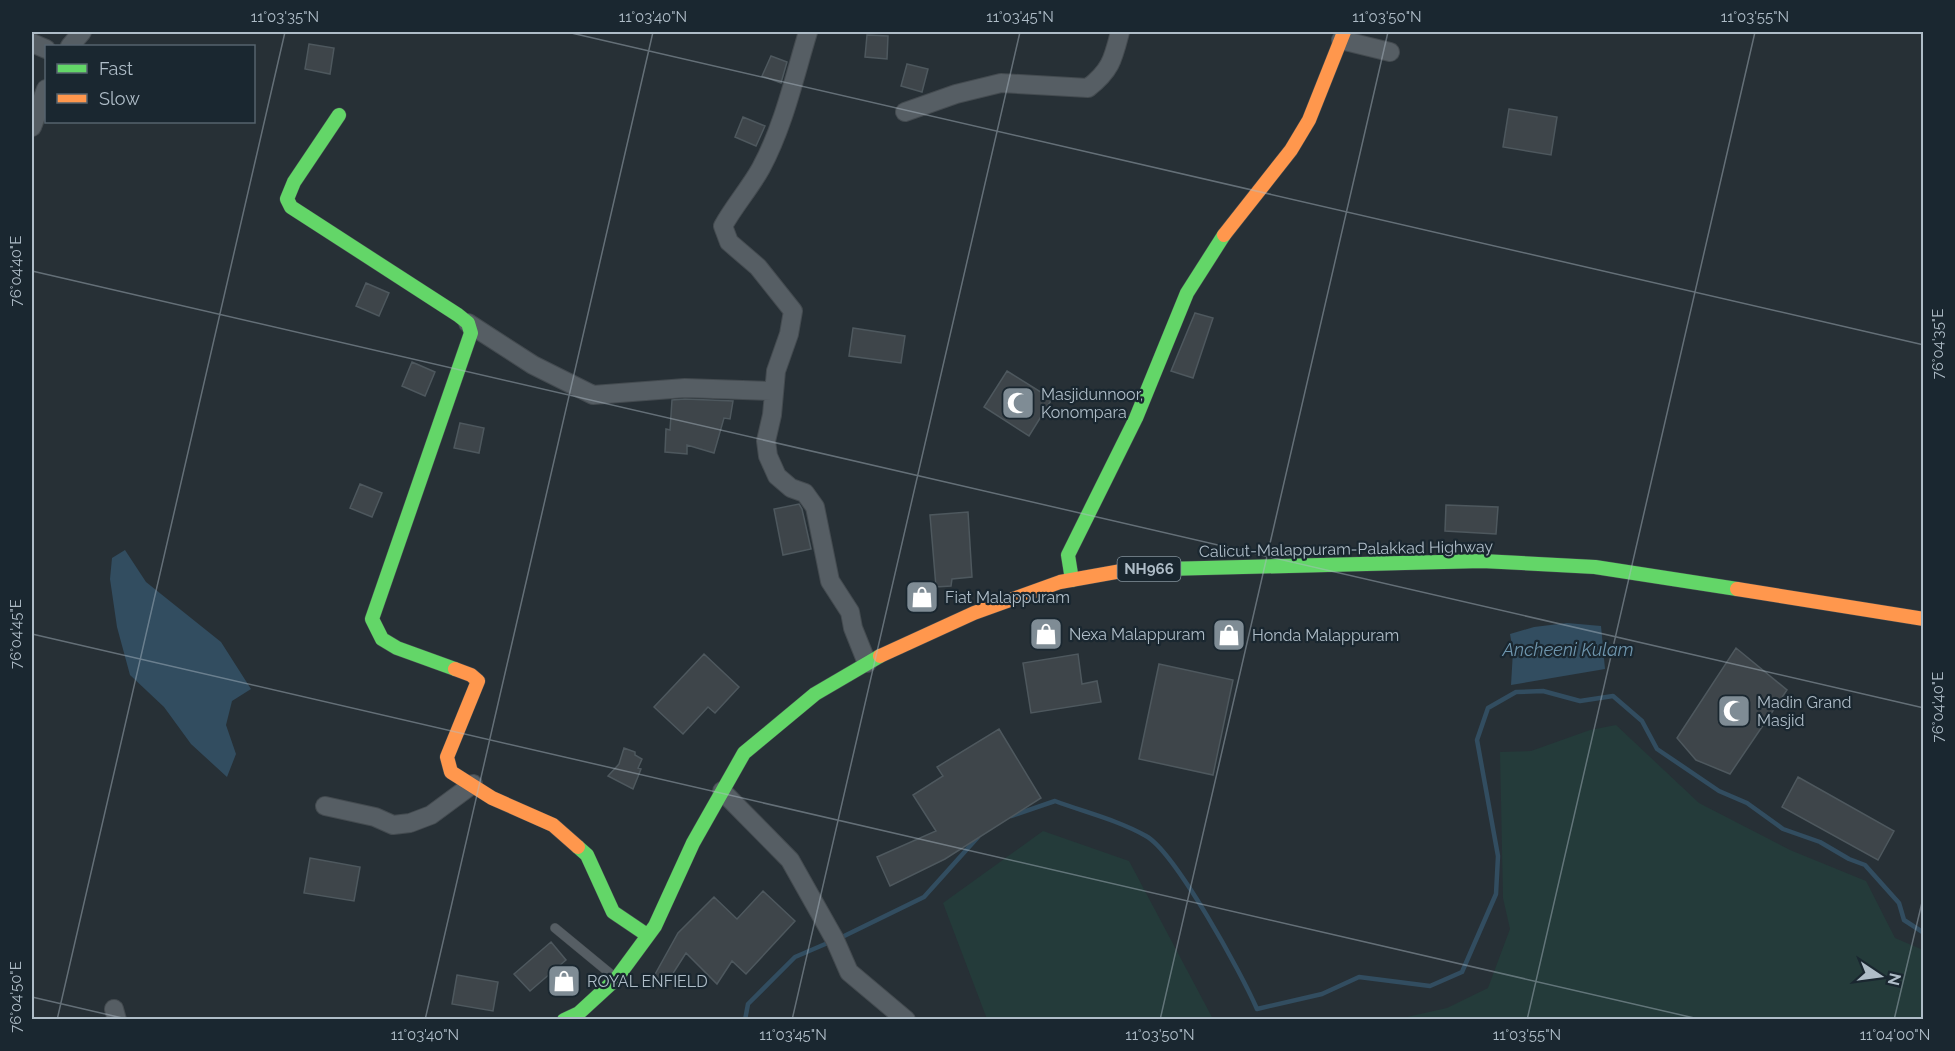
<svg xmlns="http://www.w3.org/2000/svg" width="1955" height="1051" font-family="Raleway,sans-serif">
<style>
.green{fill:#243b3a}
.water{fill:#324d60}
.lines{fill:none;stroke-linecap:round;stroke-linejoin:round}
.stream{stroke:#324d60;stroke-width:4.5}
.building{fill:#3e454a;stroke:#4e585e;stroke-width:1.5}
.lane-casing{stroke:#444b50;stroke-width:10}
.street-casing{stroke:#444b50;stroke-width:20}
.fast-casing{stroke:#444b50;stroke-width:15}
.slow-casing{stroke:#444b50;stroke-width:15}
.lane{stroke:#565e64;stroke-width:9}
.street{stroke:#565e64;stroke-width:18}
.fast{stroke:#63d668;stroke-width:14}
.slow{stroke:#ff974d;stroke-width:14}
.ticks{fill:none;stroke:#afbdc8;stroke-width:1.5;stroke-opacity:0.45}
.labels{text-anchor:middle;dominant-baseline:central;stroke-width:4.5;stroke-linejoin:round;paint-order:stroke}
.shield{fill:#1a2730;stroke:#82909a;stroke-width:1.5}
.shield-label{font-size:15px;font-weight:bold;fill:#afbdc8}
.poi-label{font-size:16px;fill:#afbdc8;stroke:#1a2730;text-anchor:start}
.street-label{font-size:16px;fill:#afbdc8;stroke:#1a2730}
.water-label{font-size:18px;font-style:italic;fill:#6e95ad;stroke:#1a2730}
.neatline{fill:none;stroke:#afbdc8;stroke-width:2}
.ticks-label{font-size:15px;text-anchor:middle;fill:#afbdc8}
</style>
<rect width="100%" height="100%" fill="#273036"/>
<path class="green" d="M 1616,725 L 1699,803 L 1790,850 L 1866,881 L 1895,938 L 1923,950 L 1923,1019 L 1398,1019 L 1447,1008 L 1488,988 L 1510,929 L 1503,898 L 1500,752 L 1531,751 L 1590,730 Z
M 1043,831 L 1129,861 L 1213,1019 L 987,1019 L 943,903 Z"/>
<path class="water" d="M 125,550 L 146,582 L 221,642 L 251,689 L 232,701 L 226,725 L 236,754 L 227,777 L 191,744 L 164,707 L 130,675 L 117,627 L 110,579 L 112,558 Z
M 1567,623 L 1601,626 L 1605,669 L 1511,685 L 1513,651 L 1510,634 L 1534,627 Z"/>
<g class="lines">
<path class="stream" d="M 1011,816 L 1055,801 C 1084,812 1118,820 1146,836 C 1175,852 1242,974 1257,1009 L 1322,994 L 1359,977 L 1430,986 L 1462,972 L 1496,894 L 1498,856 L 1477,740 L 1488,708 L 1516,692 L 1543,691 L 1580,701 L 1613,696 L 1642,721 L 1657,749 L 1719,791 L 1747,803 L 1783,829 L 1820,842 L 1849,859 L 1865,865 L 1899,903 L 1904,920 L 1924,933
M 840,938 L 924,897 L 978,837
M 745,1020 L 748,1004 L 795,957 L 830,942"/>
</g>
<path class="building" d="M 867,35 L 888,36 L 887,59 L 865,57 Z
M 309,44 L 334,48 L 330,74 L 305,69 Z
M 771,56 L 787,62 L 781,83 L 762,76 Z
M 907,64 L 928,69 L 922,92 L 901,86 Z
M 1509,109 L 1557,117 L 1551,155 L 1503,147 Z
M 743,117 L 765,126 L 756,146 L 735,137 Z
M 366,283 L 389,293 L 379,316 L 356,306 Z
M 1195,313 L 1213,318 L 1193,378 L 1171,371 Z
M 853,328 L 905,336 L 901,363 L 849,356 Z
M 412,362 L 435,372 L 425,396 L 402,386 Z
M 1007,371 L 1052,399 L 1029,436 L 984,407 Z
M 685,399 L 733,401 L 730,419 L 724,418 L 714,453 L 687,445 L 687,454 L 665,452 L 666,429 L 670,430 L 672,400 Z
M 460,423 L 484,428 L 479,453 L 454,448 Z
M 360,484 L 382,493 L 372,517 L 350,508 Z
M 799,504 L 802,509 L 811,549 L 783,555 L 774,509 Z
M 1446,505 L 1498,507 L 1496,534 L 1445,531 Z
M 968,512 L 972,577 L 952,579 L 951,586 L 936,587 L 930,515 Z
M 1736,648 L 1787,690 L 1730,774 L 1696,760 L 1677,738 Z
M 704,654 L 739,687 L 715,713 L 708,707 L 683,734 L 654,707 Z
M 1078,654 L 1082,684 L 1097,681 L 1101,702 L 1031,713 L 1023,663 Z
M 1159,664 L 1233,680 L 1213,775 L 1139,759 Z
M 999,729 L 1041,798 L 945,859 L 890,886 L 877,857 L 936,831 L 913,795 L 943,776 L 937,767 Z
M 624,748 L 635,752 L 635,755 L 642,759 L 638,768 L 641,769 L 633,789 L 608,776 L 619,764 Z
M 1798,777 L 1894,831 L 1878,860 L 1782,807 Z
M 310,858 L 360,867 L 354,901 L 304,893 Z
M 763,891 L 795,921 L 746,974 L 732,961 L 717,984 L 686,953 L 665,986 L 653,978 L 678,933 L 714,897 L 737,919 Z
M 551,942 L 566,960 L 530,991 L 514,974 Z
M 457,975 L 498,982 L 493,1011 L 452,1004 Z"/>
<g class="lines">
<defs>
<path id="lane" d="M 555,928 L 612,975"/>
<path id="street" d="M 808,32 C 794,78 784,125 761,168 C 750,188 734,206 723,226 L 729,242 L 758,267 L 793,311 L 789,334 L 776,371 L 772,415 L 766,441 L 768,456 L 777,476 L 791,488 L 805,493 L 815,507 L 830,581 L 850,612 L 853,628 L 867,663
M 1341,40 L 1390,52
M 32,43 L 46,49
M 70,46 L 82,32
M 905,112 L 956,94 L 1001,83 L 1088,88 C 1111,70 1113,59 1120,32
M 32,127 L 46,89
M 468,323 L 533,365 L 593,395 L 685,388 L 772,391
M 722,791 L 790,860 L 835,940 L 849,972 L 906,1020
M 325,806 L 375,817 L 393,825 L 410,823 L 431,815 L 473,784
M 114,1009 L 117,1020"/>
<path id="fast" d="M 339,115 L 294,182 L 287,199 L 291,207 L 458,315 L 468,323 L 471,333 L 372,619 L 382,639 L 397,648 L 455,669
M 1127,570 L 1482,561 L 1595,567 L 1737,589
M 1072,580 L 1068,555 L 1136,418 L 1187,293 L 1224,235
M 578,847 L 587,855 L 613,912 L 647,935
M 564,1020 L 579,1013 L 616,979 L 655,926 L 693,843 L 744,753 L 815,694 L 880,656"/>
<path id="slow" d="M 1224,235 L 1291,150 L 1309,120 L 1344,32
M 1737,589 L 1924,619
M 880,656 L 974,613 L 1060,582 L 1127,570
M 455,669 L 471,675 L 478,681 L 447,757 L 451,772 L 492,798 L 553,825 L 578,847"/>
</defs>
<use href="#lane" class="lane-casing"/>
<use href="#street" class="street-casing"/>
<use href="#fast" class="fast-casing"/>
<use href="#slow" class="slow-casing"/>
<use href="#lane" class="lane"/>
<use href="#street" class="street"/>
<use href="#fast" class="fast"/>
<use href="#slow" class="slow"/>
</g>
<path class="ticks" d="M 567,32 L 1924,345M 32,271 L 1924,708M 32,634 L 1703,1020M 32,997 L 131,1020M 57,1020 L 285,32M 425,1020 L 653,32M 792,1020 L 1020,32M 1160,1020 L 1388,32M 1527,1020 L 1755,32M 1894,1020 L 1924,894"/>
<defs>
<symbol id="mosque-square" viewBox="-11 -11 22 22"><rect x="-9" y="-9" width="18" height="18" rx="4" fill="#7f8c95" stroke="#1a2730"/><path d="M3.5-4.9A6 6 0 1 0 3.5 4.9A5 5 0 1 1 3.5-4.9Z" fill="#fff"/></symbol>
<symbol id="shop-square" viewBox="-11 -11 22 22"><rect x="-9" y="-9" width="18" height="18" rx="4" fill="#7f8c95" stroke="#1a2730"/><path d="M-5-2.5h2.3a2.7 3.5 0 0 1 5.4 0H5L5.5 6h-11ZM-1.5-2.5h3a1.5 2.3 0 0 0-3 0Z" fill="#fff"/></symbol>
</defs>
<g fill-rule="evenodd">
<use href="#mosque-square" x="999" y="384" width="38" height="38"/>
<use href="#shop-square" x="903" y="578" width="38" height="38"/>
<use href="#shop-square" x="1027" y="615" width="38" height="38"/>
<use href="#shop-square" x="1210" y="616" width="38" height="38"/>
<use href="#mosque-square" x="1715" y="692" width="38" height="38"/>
<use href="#shop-square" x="545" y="962" width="38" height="38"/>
</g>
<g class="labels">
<rect class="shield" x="1117.5" y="557" width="63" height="24" rx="4.5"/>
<g class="shield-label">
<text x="1149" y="569">NH966</text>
</g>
<g class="poi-label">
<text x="1041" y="394">Masjidunnoor,<tspan x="1041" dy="18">Konompara</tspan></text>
<text x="945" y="597">Fiat Malappuram</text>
<text x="1069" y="634">Nexa Malappuram</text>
<text x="1252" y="635">Honda Malappuram</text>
<text x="1757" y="702">Madin Grand<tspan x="1757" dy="18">Masjid</tspan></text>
<text x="587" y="981">ROYAL ENFIELD</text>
</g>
<g class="street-label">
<text transform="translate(1346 549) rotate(-1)">Calicut-Malappuram-Palakkad Highway</text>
</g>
<g class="water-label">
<text x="1568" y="649">Ancheeni Kulam</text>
</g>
</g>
<rect width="1955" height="1051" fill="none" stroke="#1a2730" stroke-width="66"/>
<rect x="45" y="45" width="210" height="78" fill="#1a2730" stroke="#56636d" stroke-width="1.5"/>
<rect x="57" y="64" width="30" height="9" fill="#63d668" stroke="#56636d" stroke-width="1.5"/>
<text x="99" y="75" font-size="18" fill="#afbdc8">Fast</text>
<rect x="57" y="94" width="30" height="9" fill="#ff974d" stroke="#56636d" stroke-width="1.5"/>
<text x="99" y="105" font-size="18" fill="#afbdc8">Slow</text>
<g transform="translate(1880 976) rotate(103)" stroke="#1a2730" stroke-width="4.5" paint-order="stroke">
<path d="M0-4.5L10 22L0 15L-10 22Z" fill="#afbdc8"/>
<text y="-9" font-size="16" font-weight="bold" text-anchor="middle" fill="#afbdc8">N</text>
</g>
<rect x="33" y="33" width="1889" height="985" class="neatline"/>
<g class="ticks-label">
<text x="285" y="22">11°03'35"N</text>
<text x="653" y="22">11°03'40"N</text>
<text x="1020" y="22">11°03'45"N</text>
<text x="1387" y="22">11°03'50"N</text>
<text x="1755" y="22">11°03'55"N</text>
<text transform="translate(16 271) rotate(-90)" y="5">76°04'40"E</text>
<text transform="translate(1938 344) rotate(-90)" y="5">76°04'35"E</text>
<text transform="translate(16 634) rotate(-90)" y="5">76°04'45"E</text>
<text transform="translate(1938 707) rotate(-90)" y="5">76°04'40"E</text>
<text transform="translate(16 997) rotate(-90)" y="5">76°04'50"E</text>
<text x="425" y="1040">11°03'40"N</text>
<text x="793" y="1040">11°03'45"N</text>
<text x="1160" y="1040">11°03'50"N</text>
<text x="1527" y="1040">11°03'55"N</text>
<text x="1895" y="1040">11°04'00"N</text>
</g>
</svg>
